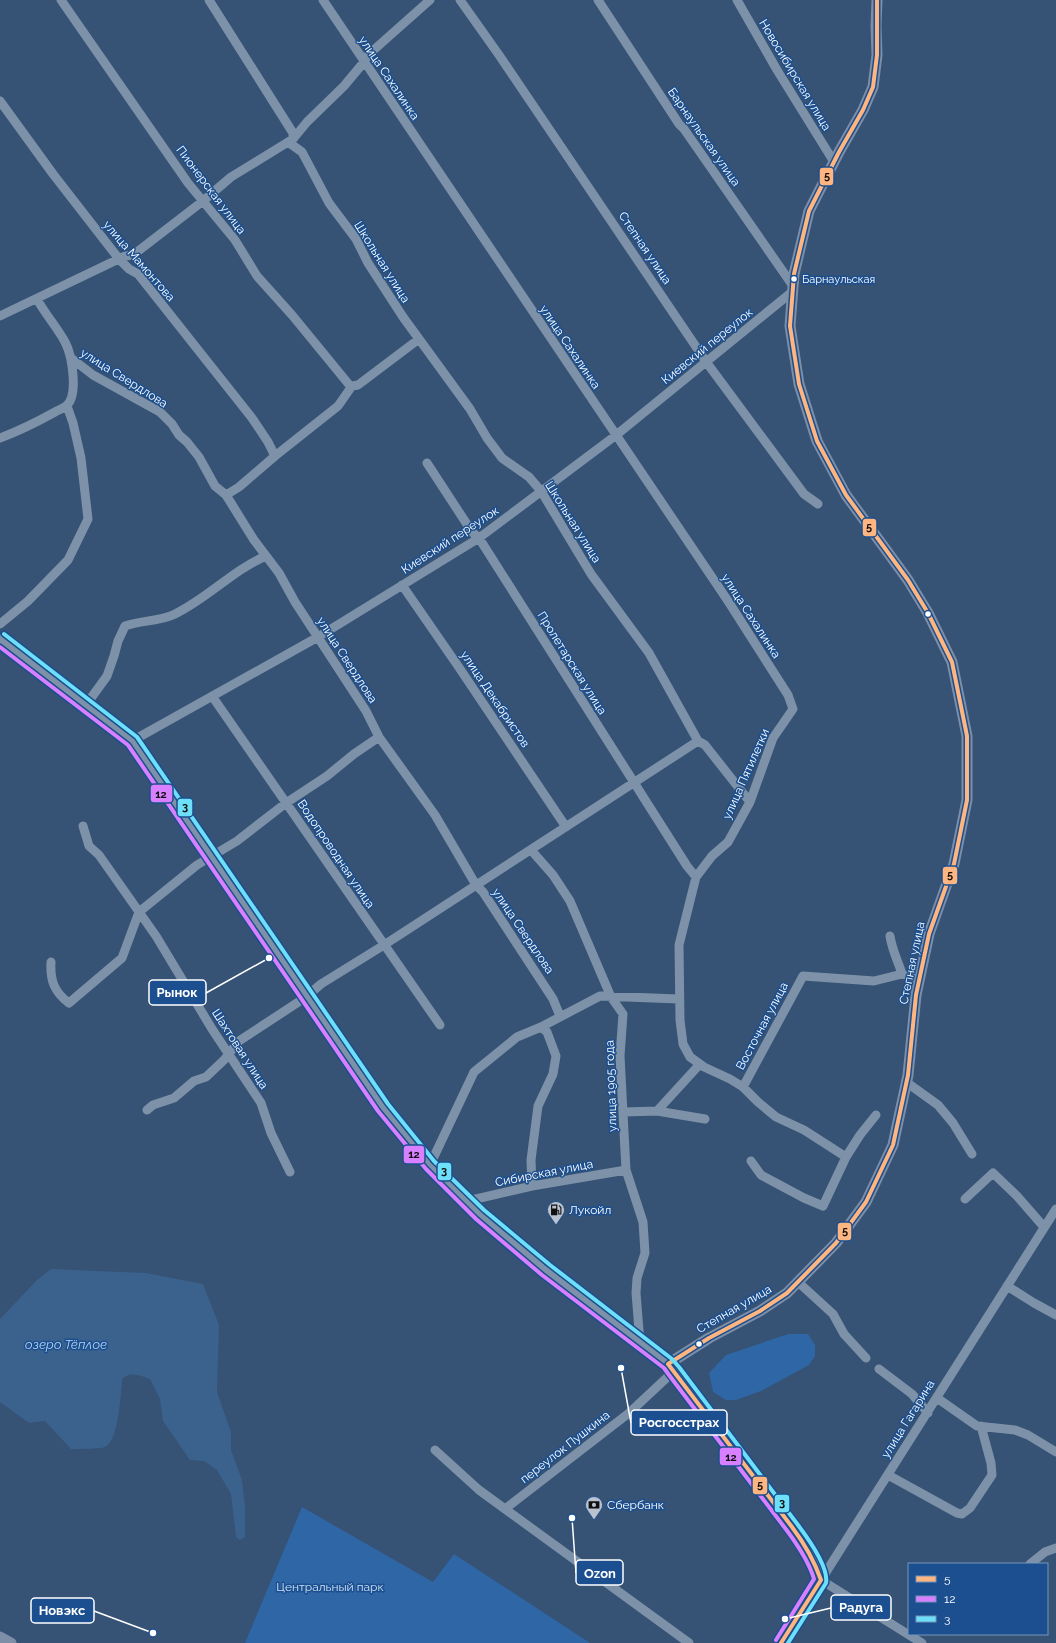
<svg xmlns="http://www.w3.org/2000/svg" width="1056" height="1643" font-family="Raleway,sans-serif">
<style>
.green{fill:#2f66a5}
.water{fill:#3b618d}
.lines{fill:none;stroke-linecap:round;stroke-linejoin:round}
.minor{stroke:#7d92a8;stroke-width:9}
.major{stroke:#7d8ea7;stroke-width:11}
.bus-1-casing{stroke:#1b4f8f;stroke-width:7}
.bus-2-casing{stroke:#1b4f8f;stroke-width:7}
.bus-3-casing{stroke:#1b4f8f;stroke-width:7}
.bus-1{stroke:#ffb580;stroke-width:4}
.bus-2{stroke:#d880ff;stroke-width:4}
.bus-3{stroke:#6ddff8;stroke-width:4}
.bus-dot{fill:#fff;stroke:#1b4f8f;stroke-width:1.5}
.labels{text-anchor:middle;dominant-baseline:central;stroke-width:3;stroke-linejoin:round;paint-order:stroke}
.bus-label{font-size:11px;fill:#fff;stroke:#1b4f8f;text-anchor:start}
.street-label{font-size:12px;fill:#fff;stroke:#1b4f8f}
.poi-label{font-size:12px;fill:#fff;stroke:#1b4f8f;text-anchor:start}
.park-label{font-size:12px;fill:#cfe3fa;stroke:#1b4f8f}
.water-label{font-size:13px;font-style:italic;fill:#b5d3f5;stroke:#1b4f8f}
.leader{fill:none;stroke:#fff;stroke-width:1.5}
.callout-dot{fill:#fff;stroke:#1b4f8f;stroke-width:1.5}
.callout{fill:#1b4f8f;stroke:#fff;stroke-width:1.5}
.callout-label{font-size:13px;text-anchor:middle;font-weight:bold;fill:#fff}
.line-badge{stroke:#1b4f8f;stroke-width:1.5}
.pale-badge-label{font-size:11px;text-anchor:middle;font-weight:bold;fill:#111}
</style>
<rect width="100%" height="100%" fill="#365274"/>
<path class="green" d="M 788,1334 L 808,1334 L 815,1345 L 815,1356 L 809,1365 L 761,1391 L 736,1400 L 726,1400 L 713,1392 L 709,1373 L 726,1355 Z
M 302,1507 L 433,1582 L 454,1554 L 590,1643 L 245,1643 Z"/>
<path class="water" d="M 51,1269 L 146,1273 L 203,1284 L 219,1325 L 217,1392 L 231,1432 L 231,1450 L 242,1480 L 245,1507 L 245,1537 L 240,1540 L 236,1537 L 231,1494 L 217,1470 L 204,1461 L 190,1460 L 163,1421 L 160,1399 L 150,1379 C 140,1375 130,1371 122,1379 C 121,1392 119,1441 105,1447 C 100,1449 78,1449 71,1449 L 45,1421 L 29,1423 L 0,1402 L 0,1319 L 37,1280 Z"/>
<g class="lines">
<path class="minor" d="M 61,0 L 188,183 L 235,240 L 257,276 L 292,315 L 351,387
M 209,0 L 293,133 L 293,139
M 323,0 L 728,601 L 788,695 L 793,709 L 773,738 L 750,802 L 728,842 L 712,856 L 696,877 L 679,945 L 680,1020 L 683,1044 L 690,1057 L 704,1067 L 730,1079 L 743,1087 L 758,1102 L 776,1117 L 804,1130 L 846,1157 L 860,1135 L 876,1115
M 460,0 L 499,55 L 707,363 L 804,494 L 818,504
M 598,0 L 679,124 L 684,129 L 793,286
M 737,0 L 777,70 L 834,162
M 0,101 L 53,174 L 119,259 L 129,269 L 138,274 L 252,418 L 268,442 L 275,456
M 288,142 L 302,152 L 329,203 L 356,239 L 368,263 L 403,317 L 470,409 L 487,438 L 502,458 L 529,477 L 541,491 L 591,574 L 649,653 L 698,741 L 705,745 L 750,802
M 0,316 L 125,256 L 133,255 L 203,201 L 231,177 L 293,139 L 307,122 L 344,86 L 364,62 L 368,55 L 430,0
M 71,358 L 93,375 L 160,412 L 172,424 L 179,435 L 187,442 L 199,457 L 215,486 L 226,495 L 254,540 L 279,573 L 295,602 L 366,711 L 379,737 L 435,815 L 476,885 L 483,892 L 553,999 L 560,1016
M 0,438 C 19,431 37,422 55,412 C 58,410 63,409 66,406 C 79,396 72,355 65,342 C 57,327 45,314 37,299
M 427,463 L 472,532 L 479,538 L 687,866 L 696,877
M 226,495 L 239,487 L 275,456 L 338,406 L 352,386 L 358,385 L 419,339
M 402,585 L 458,666 L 566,827
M 0,624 L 28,601 L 68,560 L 88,519 L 81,458 L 73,423 L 67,406
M 0,639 L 132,741 L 383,1108 L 430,1165 L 480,1214 L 546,1270 L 668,1364
M 212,696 L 440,1025
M 86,705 L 107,676 L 114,656 L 118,641 L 125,626 C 141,620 159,622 175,614 C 208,598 233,570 266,556
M 132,741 L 318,637 L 479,538 L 615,436 L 792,292
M 83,826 L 89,846 L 99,855 L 156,936 L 212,1029 L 261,1103 L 271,1133 L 290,1172
M 531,850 L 553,875 L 570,901 L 611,997 L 623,1014 L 620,1056 L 626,1170 L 643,1222 L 645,1253 L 637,1278 L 636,1293 L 640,1343
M 890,936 C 892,950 898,961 902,974
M 51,962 C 50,980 54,992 69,1003 L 122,958 L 139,912 L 197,865 L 237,841 L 286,803 L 327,776 L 354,754 L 379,737
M 906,1082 L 938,1105 L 953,1123 L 972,1154
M 743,1087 L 803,976 L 874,981 L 902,974 L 920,979
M 147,1110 L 153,1105 L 174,1098 L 194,1081 L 206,1077 L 224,1060 L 239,1041 L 306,997 L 321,984 L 384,945 L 698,741
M 657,1111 L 705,1119
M 624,1112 L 657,1111 L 700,1064
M 751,1161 L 761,1175 L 804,1198 L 823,1206 L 846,1157
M 430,1165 L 474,1072 L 517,1037 L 541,1027 L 600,996 L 679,999
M 532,1186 L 531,1160 L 538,1106 L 553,1074 L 556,1056 L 547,1032 L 541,1027
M 965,1199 L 993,1173 L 1017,1196 L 1044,1227
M 467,1201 L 532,1186 L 626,1170
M 798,1282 L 833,1314 L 844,1334 L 866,1358
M 1007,1286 L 1034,1303 L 1056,1315
M 879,1369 L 912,1394 L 928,1413
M 937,1398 L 977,1426 L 1015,1430 L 1028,1435 L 1056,1452
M 435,1450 L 479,1490 L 689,1643
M 888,1475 L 957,1513 L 962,1514 L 970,1508 L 992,1475 L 991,1463 L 981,1426
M 505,1509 L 629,1413 L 674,1371
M 1030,1564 L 1045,1552 L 1056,1548
M 922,1643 L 821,1580 L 1056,1209"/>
<path class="major" d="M 0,1637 L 11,1643
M 781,1643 L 821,1580 C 812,1549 789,1523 770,1497 C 737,1452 703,1408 668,1364 L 709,1338 L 760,1311 L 787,1293 L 836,1243 L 866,1202 L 893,1145 L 908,1075 L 916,995 L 929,934 L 954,864 L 967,800 L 967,736 L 952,662 L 928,613 L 908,580 L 846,495 L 817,441 L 799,384 L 790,326 L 794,274 L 809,211 L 839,152 L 863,110 L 873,87 L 877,55 L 876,26 L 877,0"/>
<defs>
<path id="bus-1" d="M 781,1643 L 821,1580 C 814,1560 804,1543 792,1527 L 668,1364 L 709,1338 L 760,1311 L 787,1293 L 836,1243 L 866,1202 L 893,1145 L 908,1075 L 916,995 L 929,934 L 954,864 L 967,800 L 967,736 L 952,662 L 928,613 L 908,580 L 846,495 L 817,441 L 799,384 L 790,326 L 794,274 L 809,211 L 839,152 L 863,110 L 873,87 L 877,55 L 877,0"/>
<path id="bus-2" d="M 0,647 L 128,745 L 378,1111 L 426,1169 L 476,1219 L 542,1275 L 664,1368 L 669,1375 L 788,1532 C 799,1547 809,1562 814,1579 L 776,1640"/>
<path id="bus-3" d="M 4,634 L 137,737 L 388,1104 L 434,1161 L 484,1210 L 550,1265 L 672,1359 L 679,1367 L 798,1525 C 807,1537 829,1567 826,1583 L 788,1643"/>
</defs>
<use href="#bus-1" class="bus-1-casing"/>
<use href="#bus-2" class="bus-2-casing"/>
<use href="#bus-3" class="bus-3-casing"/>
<use href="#bus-1" class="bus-1"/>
<use href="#bus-2" class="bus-2"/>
<use href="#bus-3" class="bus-3"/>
</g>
<defs>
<symbol id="fuel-pin" viewBox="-11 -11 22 30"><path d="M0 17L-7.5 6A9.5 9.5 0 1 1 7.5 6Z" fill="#b9c2ce" stroke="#1b4f8f"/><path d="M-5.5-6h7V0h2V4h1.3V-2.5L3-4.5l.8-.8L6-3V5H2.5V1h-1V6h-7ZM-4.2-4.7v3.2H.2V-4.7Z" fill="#111"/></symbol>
<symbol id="bank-pin" viewBox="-11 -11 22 30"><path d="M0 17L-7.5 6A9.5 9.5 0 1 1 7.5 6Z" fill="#b9c2ce" stroke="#1b4f8f"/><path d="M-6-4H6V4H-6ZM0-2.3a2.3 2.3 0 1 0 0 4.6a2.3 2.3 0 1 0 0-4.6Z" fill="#111"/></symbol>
</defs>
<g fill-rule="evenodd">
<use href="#fuel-pin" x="546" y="1200" width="20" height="27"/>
<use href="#bank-pin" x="584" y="1495" width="20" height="27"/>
</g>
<g class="bus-dot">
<circle cx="794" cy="279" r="3.5"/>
<circle cx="928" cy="614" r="3.5"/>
<circle cx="699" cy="1344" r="3.5"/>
</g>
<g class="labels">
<g class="bus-label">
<text x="802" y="279">Барнаульская</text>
</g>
<g class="street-label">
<text transform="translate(795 75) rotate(59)">Новосибирская улица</text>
<text transform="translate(389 78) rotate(56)">улица Сахалинка</text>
<text transform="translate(704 137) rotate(55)">Барнаульская улица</text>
<text transform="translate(211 190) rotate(53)">Пионерская улица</text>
<text transform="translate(645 248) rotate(56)">Степная улица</text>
<text transform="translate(139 261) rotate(49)">улица Мамонтова</text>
<text transform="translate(382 262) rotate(58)">Школьная улица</text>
<text transform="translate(707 346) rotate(-39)">Киевский переулок</text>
<text transform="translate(570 347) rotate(56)">улица Сахалинка</text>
<text transform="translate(124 378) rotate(32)">улица Свердлова</text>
<text transform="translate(573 522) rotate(58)">Школьная улица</text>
<text transform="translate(450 540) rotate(-33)">Киевский переулок</text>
<text transform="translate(751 616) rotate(57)">улица Сахалинка</text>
<text transform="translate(347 660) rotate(57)">улица Свердлова</text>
<text transform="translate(572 663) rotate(58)">Пролетарская улица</text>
<text transform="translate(495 699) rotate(56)">улица Декабристов</text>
<text transform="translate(746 774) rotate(-66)">улица Пятилетки</text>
<text transform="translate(336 854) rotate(56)">Водопроводная улица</text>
<text transform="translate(523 931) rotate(56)">улица Свердлова</text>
<text transform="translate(912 963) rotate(-78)">Степная улица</text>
<text transform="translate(762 1026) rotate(-62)">Восточная улица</text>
<text transform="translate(240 1049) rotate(57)">Шахтовая улица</text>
<text transform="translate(611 1086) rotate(-92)">улица 1905 года</text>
<text transform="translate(544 1173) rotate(-11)">Сибирская улица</text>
<text transform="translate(734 1309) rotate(-30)">Степная улица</text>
<text transform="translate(908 1419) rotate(-58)">улица Гагарина</text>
<text transform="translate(565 1447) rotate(-38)">переулок Пушкина</text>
</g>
<g class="poi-label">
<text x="569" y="1210">Лукойл</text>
<text x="607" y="1505">Сбербанк</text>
</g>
<g class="park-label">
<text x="330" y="1587">Центральный парк</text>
</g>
<g class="water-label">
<text x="66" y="1344">озеро Тёплое</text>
</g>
</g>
<path class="leader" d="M269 958L206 993M621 1368L631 1423M572 1518L576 1573M785 1619L831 1608M153 1633L94 1611"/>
<g class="callout-dot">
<circle cx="269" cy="958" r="4"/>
<circle cx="621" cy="1368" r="4"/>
<circle cx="572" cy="1518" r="4"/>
<circle cx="785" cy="1619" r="4"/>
<circle cx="153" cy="1633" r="4"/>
</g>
<g class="callout">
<rect x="149" y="980" width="57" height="25" rx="4"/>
<rect x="631" y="1410" width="96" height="25" rx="4"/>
<rect x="576" y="1560" width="47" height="25" rx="4"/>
<rect x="831" y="1595" width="60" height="25" rx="4"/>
<rect x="31" y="1598" width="63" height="25" rx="4"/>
</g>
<g class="callout-label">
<text x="177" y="997">Рынок</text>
<text x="679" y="1427">Росгосстрах</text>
<text x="600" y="1578">Ozon</text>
<text x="861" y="1612">Радуга</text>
<text x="62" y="1615">Новэкс</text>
</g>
<g class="line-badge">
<rect x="819" y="167" width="15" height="19" rx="4" fill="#ffb580"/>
<rect x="862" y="518" width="15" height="19" rx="4" fill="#ffb580"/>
<rect x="150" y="784" width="23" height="19" rx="4" fill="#d880ff"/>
<rect x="177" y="798" width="16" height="19" rx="4" fill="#6ddff8"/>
<rect x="942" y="866" width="16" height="19" rx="4" fill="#ffb580"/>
<rect x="403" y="1145" width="22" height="19" rx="4" fill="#d880ff"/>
<rect x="437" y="1162" width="15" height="19" rx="4" fill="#6ddff8"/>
<rect x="837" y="1222" width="15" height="19" rx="4" fill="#ffb580"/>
<rect x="719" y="1447" width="23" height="19" rx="4" fill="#d880ff"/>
<rect x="752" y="1476" width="16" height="19" rx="4" fill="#ffb580"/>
<rect x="774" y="1494" width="16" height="19" rx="4" fill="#6ddff8"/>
</g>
<g class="pale-badge-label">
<text x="827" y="180">5</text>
<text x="869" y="531">5</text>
<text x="161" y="798">12</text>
<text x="185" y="811">3</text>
<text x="950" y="879">5</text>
<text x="414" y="1158">12</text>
<text x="444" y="1175">3</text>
<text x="845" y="1235">5</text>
<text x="731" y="1461">12</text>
<text x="760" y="1489">5</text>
<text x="782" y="1507">3</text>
</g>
<rect x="908" y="1563" width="140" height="72" fill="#1b4f8f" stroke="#7695bc"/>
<rect x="916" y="1576" width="20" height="6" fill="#ffb580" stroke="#7695bc"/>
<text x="944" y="1583" font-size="12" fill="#ffffff">5</text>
<rect x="916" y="1596" width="20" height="6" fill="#d880ff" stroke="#7695bc"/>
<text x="944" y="1603" font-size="12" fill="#ffffff">12</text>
<rect x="916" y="1616" width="20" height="6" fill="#6ddff8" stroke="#7695bc"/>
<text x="944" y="1623" font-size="12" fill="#ffffff">3</text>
</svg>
